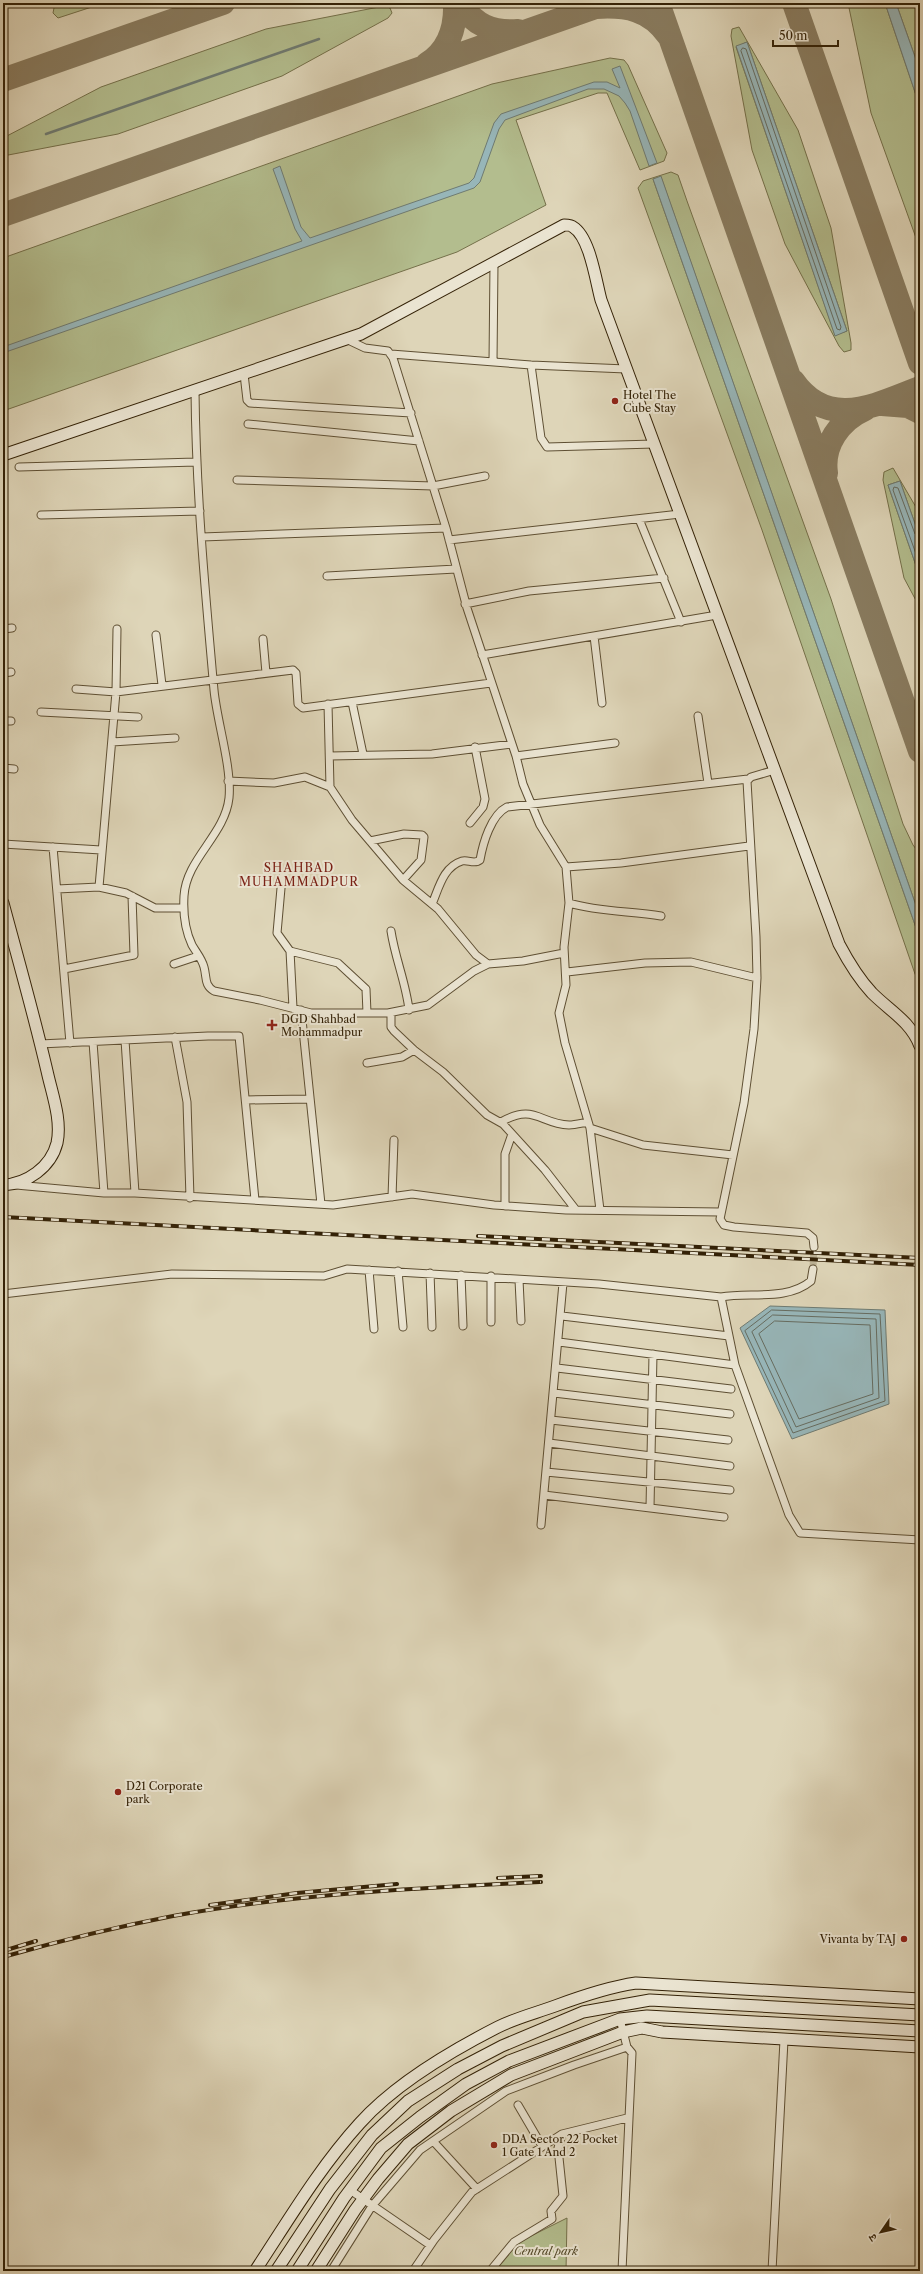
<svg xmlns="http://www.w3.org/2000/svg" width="923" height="2274" font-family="'Libre Caslon Text','Noto Serif Devanagari',serif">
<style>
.green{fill:#b3bd8e;stroke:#74704a;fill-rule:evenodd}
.water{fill:#97b6b9;stroke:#6f7b72}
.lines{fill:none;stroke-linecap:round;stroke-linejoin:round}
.shore{stroke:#666c60;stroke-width:1}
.stream{stroke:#6f7b72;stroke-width:2.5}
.taxiway{stroke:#897c60;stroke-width:24}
.street-tunnel{stroke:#bcb195;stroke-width:7;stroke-dasharray:7 3.5;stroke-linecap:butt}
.street-casing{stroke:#5e4f33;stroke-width:9}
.secondary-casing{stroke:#342207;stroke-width:13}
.street{stroke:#eae4d1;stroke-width:7}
.secondary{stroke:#eae4d1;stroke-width:11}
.rail-casing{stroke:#342207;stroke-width:4}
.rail{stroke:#eae4d1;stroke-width:2.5;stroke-dasharray:8;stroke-linecap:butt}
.poi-dot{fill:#8f2418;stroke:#eae4d1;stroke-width:1.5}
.labels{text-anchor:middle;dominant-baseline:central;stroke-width:4;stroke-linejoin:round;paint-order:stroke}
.poi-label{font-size:11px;fill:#342207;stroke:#eae4d1;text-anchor:start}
.park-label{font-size:11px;font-style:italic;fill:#544929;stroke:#eae4d1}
.neighbourhood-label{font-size:12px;letter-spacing:1px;fill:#7a1f14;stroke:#eae4d1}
</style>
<rect width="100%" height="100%" fill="#ded5b8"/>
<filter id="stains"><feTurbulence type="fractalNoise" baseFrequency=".005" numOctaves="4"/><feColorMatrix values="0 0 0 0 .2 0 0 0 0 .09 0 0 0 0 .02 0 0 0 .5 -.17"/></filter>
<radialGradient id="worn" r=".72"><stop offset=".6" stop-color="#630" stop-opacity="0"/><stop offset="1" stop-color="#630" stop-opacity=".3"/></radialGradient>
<path class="green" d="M 55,3 L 104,3 L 58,18 L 53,13 Z
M 848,3 L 885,3 L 920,107 L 920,249 L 871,113 Z
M 896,3 L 920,3 L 920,71 Z
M 384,6 L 390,8 L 392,13 L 388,18 L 282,76 L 118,134 L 3,156 L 3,138 L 101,87 L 266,29 Z
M 739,27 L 798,130 L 831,228 L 851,343 L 851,350 L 844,352 L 839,346 L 785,244 L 752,150 L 731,36 L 732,29 ZM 747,42 L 847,331 L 835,335 L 736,47 Z
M 610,58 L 624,60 L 628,65 L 667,153 L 664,161 L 640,170 L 607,93 L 598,93 L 516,120 L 546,205 L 457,252 L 3,411 L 3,258 L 492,84 Z
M 671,172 L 678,175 L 687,201 L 831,599 L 903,824 L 913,845 L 920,854 L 920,917 L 661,177 L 653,179 L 920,939 L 920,983 L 915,974 L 762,530 L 638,188 L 643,181 Z
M 893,468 L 920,514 L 920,538 L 900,481 L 888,485 L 920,577 L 920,608 L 904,578 L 883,480 L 884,472 Z
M 567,2218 L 566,2271 L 495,2271 L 517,2243 Z"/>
<path class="water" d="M 885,3 L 896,3 L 920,71 L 920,107 Z
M 747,42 L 847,331 L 835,336 L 736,46 Z
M 620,66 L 657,163 L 649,166 L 630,111 L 625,103 L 619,96 L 604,89 L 588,89 L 505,120 L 499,129 L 480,182 L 474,188 L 3,353 L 3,347 L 302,241 L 295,229 L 273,169 L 280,166 L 301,227 L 310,238 L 469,183 L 474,178 L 494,123 L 501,114 L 594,82 L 607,82 L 620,88 L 612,69 Z
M 661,176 L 920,917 L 920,939 L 653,179 Z
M 900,481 L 920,538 L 920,577 L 888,485 Z
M 770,1306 L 885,1310 L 889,1404 L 792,1439 L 740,1328 Z"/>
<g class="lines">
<path class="shore" d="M 743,48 L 746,49 L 841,327 L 840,330 L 837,329 L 741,51 Z
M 920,537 L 915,534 L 898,488 L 894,487 L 893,490 L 920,565
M 772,1310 L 880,1314 L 885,1401 L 793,1433 L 745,1331 Z
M 773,1315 L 876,1319 L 879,1398 L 796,1427 L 752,1332 Z
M 775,1321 L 870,1325 L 873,1394 L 799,1419 L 759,1334 Z"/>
<path class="stream" d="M 46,134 L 319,39"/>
<path class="taxiway" d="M 460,3 C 474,25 492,33 518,31
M 658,3 L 920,751
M 794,3 L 920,363
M 596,7 C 626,5 650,9 668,35
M 427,64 C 448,51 456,28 455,3
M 3,80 L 223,3
M 3,215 L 607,3
M 793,381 C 828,431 875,405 920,388
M 882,404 L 908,406 L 920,412
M 826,473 C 822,445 840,420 865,409"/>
<path class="street-tunnel" d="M 813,1269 L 814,1247"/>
<defs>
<path id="street" d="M 346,339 L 365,348 L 388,351 L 393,358 L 446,528 L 467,608 L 516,756 L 523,784 L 540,825 L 566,867 L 569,903 L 564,947 L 566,985 L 559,1013 L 565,1043 L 590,1128 L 600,1210
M 391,354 L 531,365 L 626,369
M 493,362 L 494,263
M 531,365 L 541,438 L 547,447 L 654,444
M 244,374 L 247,400 L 250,403 L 411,413
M 195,391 C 196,491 205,590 214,690 C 217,722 232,767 229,798 C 225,835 186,859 184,896 C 183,913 185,930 192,945 C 196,952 202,959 204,967 C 207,978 204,985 214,991 L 260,1000 L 311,1013 L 388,1013 L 428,1005 L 474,971 L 488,964 L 523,961 L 564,953
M 248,424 L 419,441
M 19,467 L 196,462
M 237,480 L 433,486 L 485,476
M 41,515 L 200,511
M 639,519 L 681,622
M 202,537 L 446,528
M 449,540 L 680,514
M 327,576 L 456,569
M 465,604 L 529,591 L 664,578
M 3,629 L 12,628
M 156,635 L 162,685
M 594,636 L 602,703
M 263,639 L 266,673
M 482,655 L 717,615
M 3,673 L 11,672
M 76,689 L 116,692 L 293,670 L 296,673 L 298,704 L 303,708 L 491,683
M 352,702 L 363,754
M 328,704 L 330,787
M 41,712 L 138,717
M 698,716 L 708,783
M 3,721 L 11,721
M 112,742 L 175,738
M 330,756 L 432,754 L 512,744
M 516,756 L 615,743
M 3,768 L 14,769
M 775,770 L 751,777 L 747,781 L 756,937 L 757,978 L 754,1029 L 744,1103 L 720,1219 L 724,1225 L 734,1227 L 807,1233 L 813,1238 L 814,1247
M 228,781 L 274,783 L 305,777 L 330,787 L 352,820 L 403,880 L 438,909 L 476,955 L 488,964
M 470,823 L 483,807 L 485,799 L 475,747
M 370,841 L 404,834 L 422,835 L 424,837 L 421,860 L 403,880
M 3,844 L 101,850
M 53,847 L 70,1043
M 566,867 L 621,863 L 749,846
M 282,877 L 277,933 L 290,951 L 293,1008
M 99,887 L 116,692 L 117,629
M 57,889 L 99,887 L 126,893 L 155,908 L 184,908
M 569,903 C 599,912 631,911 661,916
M 432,904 C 439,888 443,867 462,861 C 468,859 474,865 480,860 C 483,843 491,815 507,807 L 748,779
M 391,931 C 395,958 406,983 409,1010
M 290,951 L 338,963 L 366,989 L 367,1013
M 174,964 L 198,956
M 64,969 L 134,955 L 132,896
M 567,972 L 645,963 L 691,962 L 757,978
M 301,1010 L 321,1204
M 391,1013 L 391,1027 L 394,1031 L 414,1050 L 443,1072 L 487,1115 L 503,1124 L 545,1170 L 576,1210
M 175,1037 L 187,1102 L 190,1198
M 125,1040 L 135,1193
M 93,1042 L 104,1193
M 40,1044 L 208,1036 L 239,1036 L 255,1200
M 367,1063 L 402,1057 L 414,1050
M 246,1100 L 310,1099
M 501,1122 C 534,1103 540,1124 569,1125 C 575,1125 582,1123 588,1122
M 590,1128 L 643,1145 L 733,1155
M 16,1185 L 104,1193 L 135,1193 L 333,1205 L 412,1194 L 494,1205 L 566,1210 L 720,1212
M 392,1197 L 394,1140
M 505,1206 L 505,1154 L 512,1134
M 813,1269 L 811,1281 C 787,1301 750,1292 721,1297 L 735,1365 L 789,1515 L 800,1533 L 920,1540
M 369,1270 L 374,1329
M 398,1271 L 403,1327
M 430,1273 L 432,1327
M 461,1275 L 463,1326
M 491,1276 L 491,1322
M 519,1280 L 521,1321
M 3,1294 L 172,1274 L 324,1276 L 347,1269 L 599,1284 L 721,1297
M 562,1316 L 729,1336
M 559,1342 L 735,1365
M 557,1368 L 731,1389
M 554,1393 L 730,1414
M 551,1420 L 728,1440
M 549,1443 L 730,1466
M 546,1472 L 730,1490
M 544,1495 L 724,1517
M 650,1508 L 653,1354
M 541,1525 L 563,1283
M 620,2019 L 627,2047
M 518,2105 L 542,2146
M 433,2141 L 477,2189
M 350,2190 L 430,2245
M 331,2271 L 372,2206 L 420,2150 L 506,2091 L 574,2065 L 627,2047 L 632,2053 L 622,2271
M 413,2271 L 434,2240 L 472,2192 L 562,2134
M 490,2271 L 514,2242 L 552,2219 L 551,2211 L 563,2196 L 558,2148 L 562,2134 L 627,2118
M 772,2271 L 784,2040"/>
<path id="secondary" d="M 3,455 L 361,334 L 564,225 C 567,225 571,225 573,227 C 590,237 596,282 601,300 L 839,944 C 849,963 858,978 872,993 C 890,1011 911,1022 920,1046
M 3,903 C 18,959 34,1015 47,1071 C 52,1094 62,1120 57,1143 C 51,1167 27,1184 3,1185
M 255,2271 C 288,2221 319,2168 360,2123 C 395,2084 451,2051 498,2027 C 516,2018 536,2013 555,2006 C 582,1996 608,1987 636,1983 L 920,1999
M 276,2271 L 330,2189 L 372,2135 L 408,2101 L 458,2069 L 502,2046 L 583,2012 L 650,2000 L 920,2015
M 297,2271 L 344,2198 L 381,2148 L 420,2117 L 466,2084 L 509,2061 L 620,2019 L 647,2016 L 920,2031
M 316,2271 L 355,2210 L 378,2179 L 408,2144 L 451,2111 L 511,2075 L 623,2032 L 642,2028 L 662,2032 L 920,2047"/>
</defs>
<use href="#street" class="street-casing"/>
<use href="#secondary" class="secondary-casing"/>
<use href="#street" class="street"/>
<use href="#secondary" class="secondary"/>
<defs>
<path id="rail" d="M 3,1217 L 920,1265
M 478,1236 L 920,1258
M 498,1878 L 541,1876
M 210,1905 L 297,1893 L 397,1884
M 3,1951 L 36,1941
M 3,1957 C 59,1941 116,1927 173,1916 C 294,1894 418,1888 541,1882"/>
</defs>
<use href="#rail" class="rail-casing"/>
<use href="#rail" class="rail"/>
</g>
<g class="poi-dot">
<circle cx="615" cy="401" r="4"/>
<path d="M270 1019h4v4h4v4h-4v4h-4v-4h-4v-4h4z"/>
<circle cx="118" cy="1792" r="4"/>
<circle cx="904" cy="1939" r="4"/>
<circle cx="494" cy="2145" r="4"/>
</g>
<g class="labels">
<g class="poi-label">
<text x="623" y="395">Hotel The<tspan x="623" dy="13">Cube Stay</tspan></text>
<text x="281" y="1019">DGD Shahbad<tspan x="281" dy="13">Mohammadpur</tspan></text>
<text x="126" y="1786">D21 Corporate<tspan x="126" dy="13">park</tspan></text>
<text x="896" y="1939" text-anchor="end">Vivanta by TAJ</text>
<text x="502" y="2139">DDA Sector 22 Pocket<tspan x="502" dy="13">1 Gate 1 And 2</tspan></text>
</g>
<g class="park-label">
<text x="546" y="2251">Central park</text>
</g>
<g class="neighbourhood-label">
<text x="299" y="867">SHAHBAD<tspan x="299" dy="14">MUHAMMADPUR</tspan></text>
</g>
</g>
<rect width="923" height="2274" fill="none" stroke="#ded5b8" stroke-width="16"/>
<rect x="4" y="4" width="915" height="2266" fill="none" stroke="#342207" stroke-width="2"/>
<rect x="8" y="8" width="907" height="2258" fill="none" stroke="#342207"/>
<g transform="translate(881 2232) rotate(236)" stroke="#eae4d1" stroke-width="3" paint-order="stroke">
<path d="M0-3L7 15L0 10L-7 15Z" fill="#342207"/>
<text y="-6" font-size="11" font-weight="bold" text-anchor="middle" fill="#342207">उ</text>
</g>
<path d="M773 40v6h65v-6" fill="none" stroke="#342207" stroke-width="2"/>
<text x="779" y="40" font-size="12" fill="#342207" stroke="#eae4d1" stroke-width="3" paint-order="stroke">50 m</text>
<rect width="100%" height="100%" filter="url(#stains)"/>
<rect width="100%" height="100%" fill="url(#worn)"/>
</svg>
